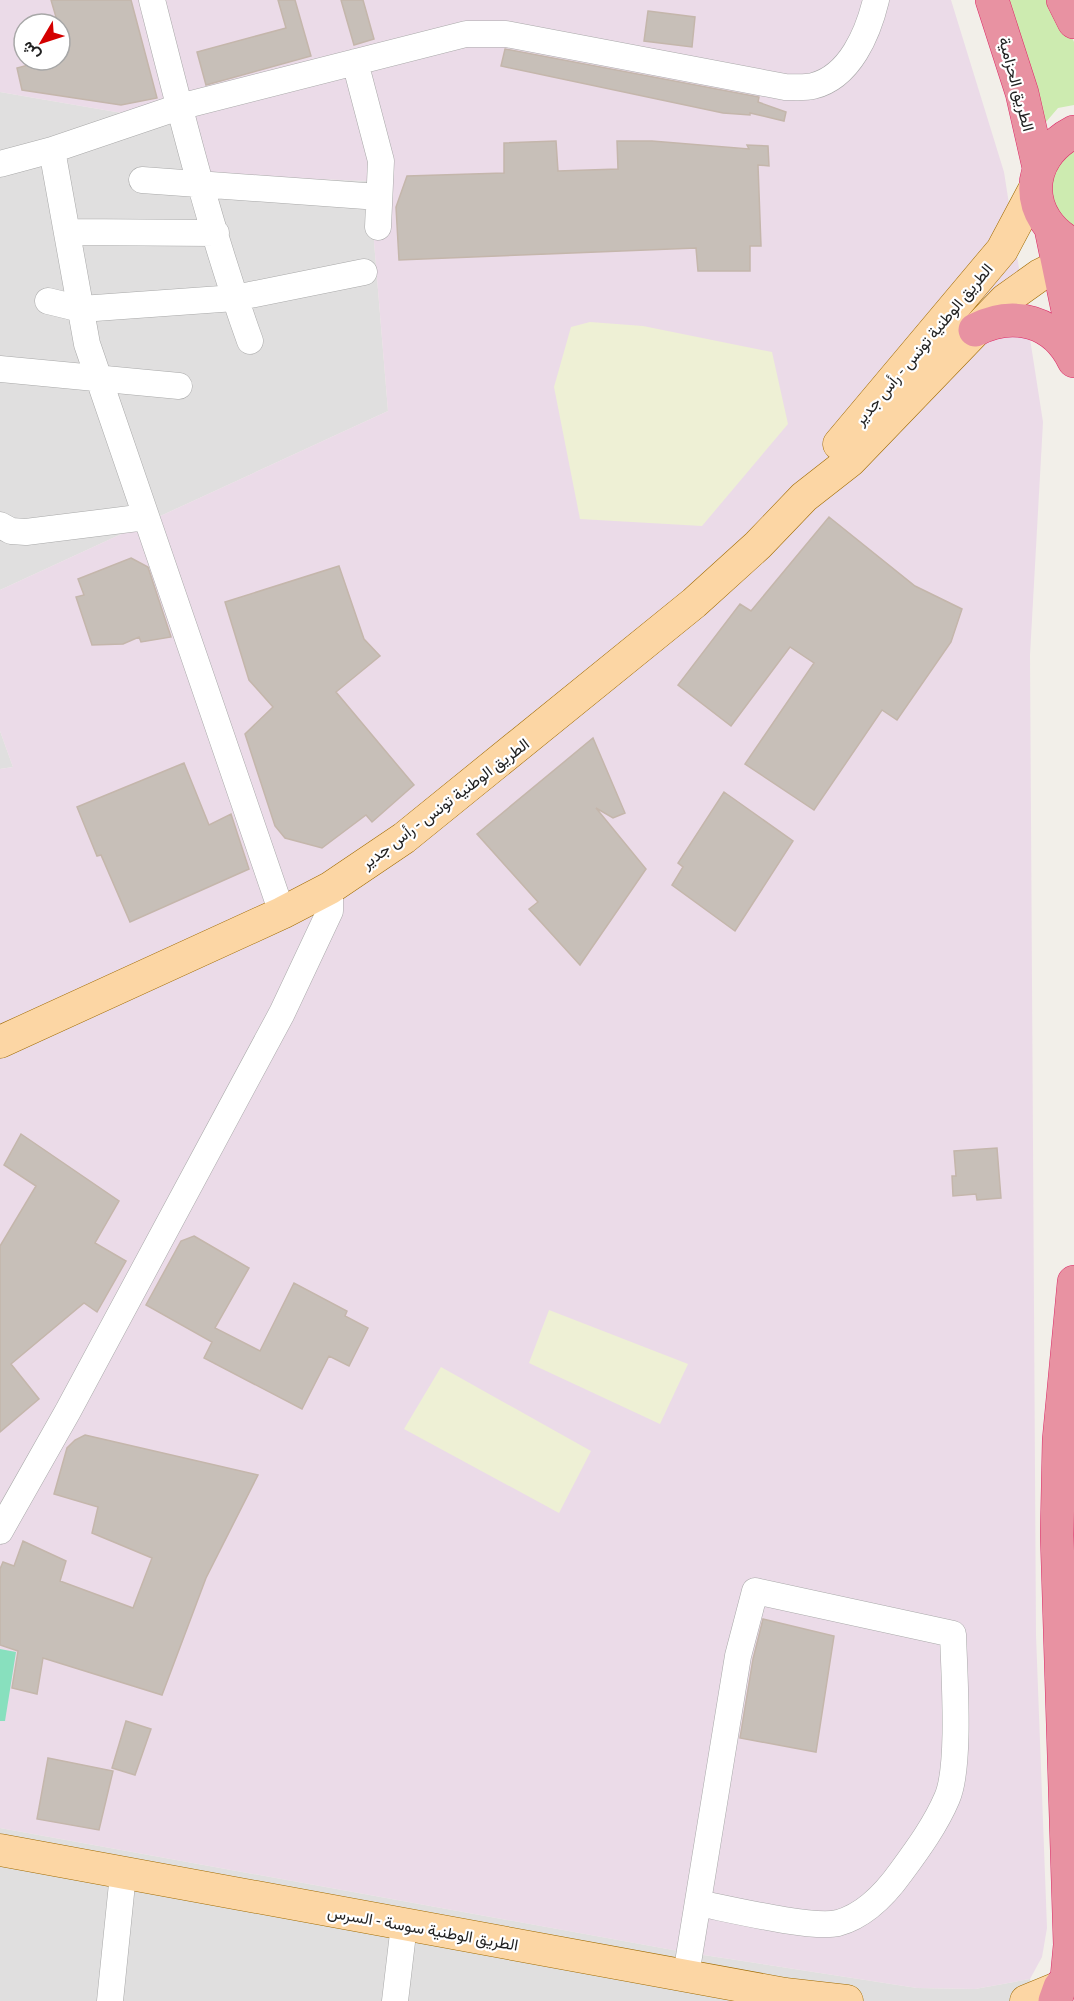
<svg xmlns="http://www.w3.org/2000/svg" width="1074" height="2001" font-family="Ubuntu,Vazirmatn,sans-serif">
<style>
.residential{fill:#e0dfdf}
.industrial{fill:#ebdbe8;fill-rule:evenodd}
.farmland{fill:#eef0d5}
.grass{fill:#cdebb0}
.pitch{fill:#88e0be}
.building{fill:#c7bfb8;stroke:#c4b6ab;stroke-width:1.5}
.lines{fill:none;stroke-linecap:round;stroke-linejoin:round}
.minor-casing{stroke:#a9a9a9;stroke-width:27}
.major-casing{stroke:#a06b00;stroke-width:33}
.highway-casing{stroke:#dc2a67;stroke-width:34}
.minor{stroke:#fff;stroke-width:26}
.major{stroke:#fcd6a4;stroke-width:32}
.highway{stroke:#e892a2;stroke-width:33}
.labels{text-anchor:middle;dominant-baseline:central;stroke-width:4.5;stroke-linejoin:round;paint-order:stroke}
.street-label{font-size:16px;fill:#222;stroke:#fff}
</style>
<rect width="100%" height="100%" fill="#f2efe9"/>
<path class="residential" d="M 0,92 L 122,113 L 184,98 L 208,175 L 369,181 L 388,411 L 0,590 Z
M 0,731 L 13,767 L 0,769 Z
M 0,1828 L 684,1952 L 917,1988 L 975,1989 L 1030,1979 L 1033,2001 L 0,2001 Z"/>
<path class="industrial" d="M 0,0 L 951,0 L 1004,172 L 1043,422 L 1030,655 L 1036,1635 L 1047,1928 L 1042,1957 L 1030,1979 L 975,1989 L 917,1988 L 684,1952 L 0,1828 L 0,769 L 13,767 L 0,731 L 0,590 L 388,411 L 369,181 L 208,175 L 184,98 L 122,113 L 0,92 ZM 24,24 L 60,24 L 60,60 L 24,60 Z"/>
<path class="farmland" d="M 590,322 L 643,326 L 772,352 L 788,424 L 702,526 L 580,519 L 554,387 L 571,327 Z
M 549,1310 L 688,1364 L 660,1424 L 529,1363 Z
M 441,1367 L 591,1451 L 559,1513 L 404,1429 Z"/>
<path class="grass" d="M 1002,0 L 1056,0 L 1074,42 L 1074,105 L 1058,108 L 1040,129 Z
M 1074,150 L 1074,229 C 1068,223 1059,216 1055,208 C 1043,185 1058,164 1074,150 Z"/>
<path class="pitch" d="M 0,1649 L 16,1652 L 5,1721 L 0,1721 Z"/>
<path class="building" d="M 51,0 L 131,0 L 157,98 L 121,105 L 22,90 L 17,68 L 47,60 L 60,60 L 60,57 L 66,55 L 60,24 L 58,24 Z
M 278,0 L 295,0 L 311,56 L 206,85 L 197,52 L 286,28 Z
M 341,0 L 363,0 L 374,39 L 354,45 Z
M 648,11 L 695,17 L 692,47 L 644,41 Z
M 505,49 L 759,97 L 758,102 L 786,112 L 784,121 L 750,113 L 750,115 L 723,113 L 501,66 Z
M 556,141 L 558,171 L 618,169 L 617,141 L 652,141 L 749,149 L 747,145 L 768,146 L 769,166 L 758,165 L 761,246 L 750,246 L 750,271 L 698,271 L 696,248 L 399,260 L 396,207 L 407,176 L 504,173 L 504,143 Z
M 829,517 L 915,586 L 962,609 L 951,642 L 897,720 L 882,710 L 814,810 L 745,764 L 814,663 L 790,647 L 731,726 L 678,685 L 740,604 L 751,611 Z
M 131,558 L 148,567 L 171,637 L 141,642 L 139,637 L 123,644 L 92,645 L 76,597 L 84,595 L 78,579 Z
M 339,566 L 364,639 L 380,656 L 336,692 L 414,785 L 372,822 L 366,815 L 322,848 L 285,838 L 275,826 L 245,734 L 273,707 L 249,680 L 225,602 Z
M 593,738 L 625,813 L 613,818 L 596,808 L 646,869 L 580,965 L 529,909 L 538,902 L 477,834 Z
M 184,763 L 209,825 L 231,814 L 249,869 L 130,922 L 101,855 L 97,856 L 77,807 Z
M 724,792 L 793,841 L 735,931 L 672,885 L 683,867 L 678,863 Z
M 21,1134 L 119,1201 L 95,1243 L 126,1261 L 97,1312 L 84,1303 L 11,1364 L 39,1399 L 0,1432 L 0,1246 L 36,1186 L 4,1165 Z
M 997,1148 L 1001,1198 L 977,1200 L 976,1194 L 953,1196 L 952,1176 L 956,1176 L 954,1151 Z
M 194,1236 L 249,1268 L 215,1328 L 260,1351 L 294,1283 L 347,1311 L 345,1316 L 368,1328 L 349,1366 L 329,1356 L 302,1409 L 204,1358 L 212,1342 L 146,1305 L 181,1241 Z
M 85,1435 L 258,1475 L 206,1578 L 162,1695 L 43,1658 L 37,1694 L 12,1688 L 18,1651 L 0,1645 L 0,1569 L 3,1562 L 14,1566 L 23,1541 L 66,1561 L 60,1581 L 133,1608 L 152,1558 L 92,1533 L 98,1507 L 54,1494 L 67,1448 L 75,1440 Z
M 763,1619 L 834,1636 L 816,1752 L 740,1738 L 753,1659 Z
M 126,1721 L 151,1729 L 135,1775 L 112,1768 Z
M 48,1758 L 113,1771 L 99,1830 L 37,1819 Z"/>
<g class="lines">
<defs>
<path id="minor" d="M 152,0 C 181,114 210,230 250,341
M 355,62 L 381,161 L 378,227
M 52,150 L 87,344 L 282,913
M 0,164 L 52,150 L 179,107 L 466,34 L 506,34 L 785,87 C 794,87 805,88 813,86 C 850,77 868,33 876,0
M 142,180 L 379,197
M 67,232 L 216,233
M 48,301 L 81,309 L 235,298 L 364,272
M 0,369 L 179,386
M 0,525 L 11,531 L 26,532 L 146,517
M 0,1531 L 68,1411 L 282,1013 L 330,911 L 330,888
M 686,1975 L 738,1656 L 755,1591 L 953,1634 C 954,1672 961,1766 947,1798 C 936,1824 918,1849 901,1872 C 886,1893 864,1916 838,1923 C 811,1929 729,1909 698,1903
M 110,2001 L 123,1874
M 395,2001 L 404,1925"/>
<path id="major" d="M 839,444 L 1002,250 L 1035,188
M 0,1042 L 282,913 L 330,888 L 404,838 L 694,603 L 758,545 L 804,497 L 850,461 L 1005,300 L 1040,275 L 1074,258
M 0,1850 L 785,1994 L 847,2001
M 1026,2001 L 1060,1987"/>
<path id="highway" d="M 992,0 L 1022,93 L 1039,168
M 1063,0 L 1074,22
M 1074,132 C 1023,158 1023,219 1074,245
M 1051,229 L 1074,340
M 975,330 C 1014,310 1055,321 1074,361
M 1067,1977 L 1070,1945 L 1057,1535 L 1059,1440 L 1074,1282
M 1055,2001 L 1060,1987 L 1074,1971"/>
</defs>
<use href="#minor" class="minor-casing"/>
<use href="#major" class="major-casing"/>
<use href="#highway" class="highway-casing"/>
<use href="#minor" class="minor"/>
<use href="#major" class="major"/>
<use href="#highway" class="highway"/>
</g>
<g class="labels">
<g class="street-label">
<text transform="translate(1017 84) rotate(75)">الطريق الحزامية</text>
<text transform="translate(923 344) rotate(-50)">الطريق الوطنية تونس - رأس جدير</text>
<text transform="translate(445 803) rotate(-37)">الطريق الوطنية تونس - رأس جدير</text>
<text transform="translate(423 1928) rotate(10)">الطريق الوطنية سوسة - السرس</text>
</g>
</g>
<g transform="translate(42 42) rotate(231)"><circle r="28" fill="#ffffff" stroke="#a7a7a7" stroke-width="1.5"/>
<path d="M0-4.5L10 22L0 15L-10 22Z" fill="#d40000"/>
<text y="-9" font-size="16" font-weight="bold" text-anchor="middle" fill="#222222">ش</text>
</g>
</svg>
